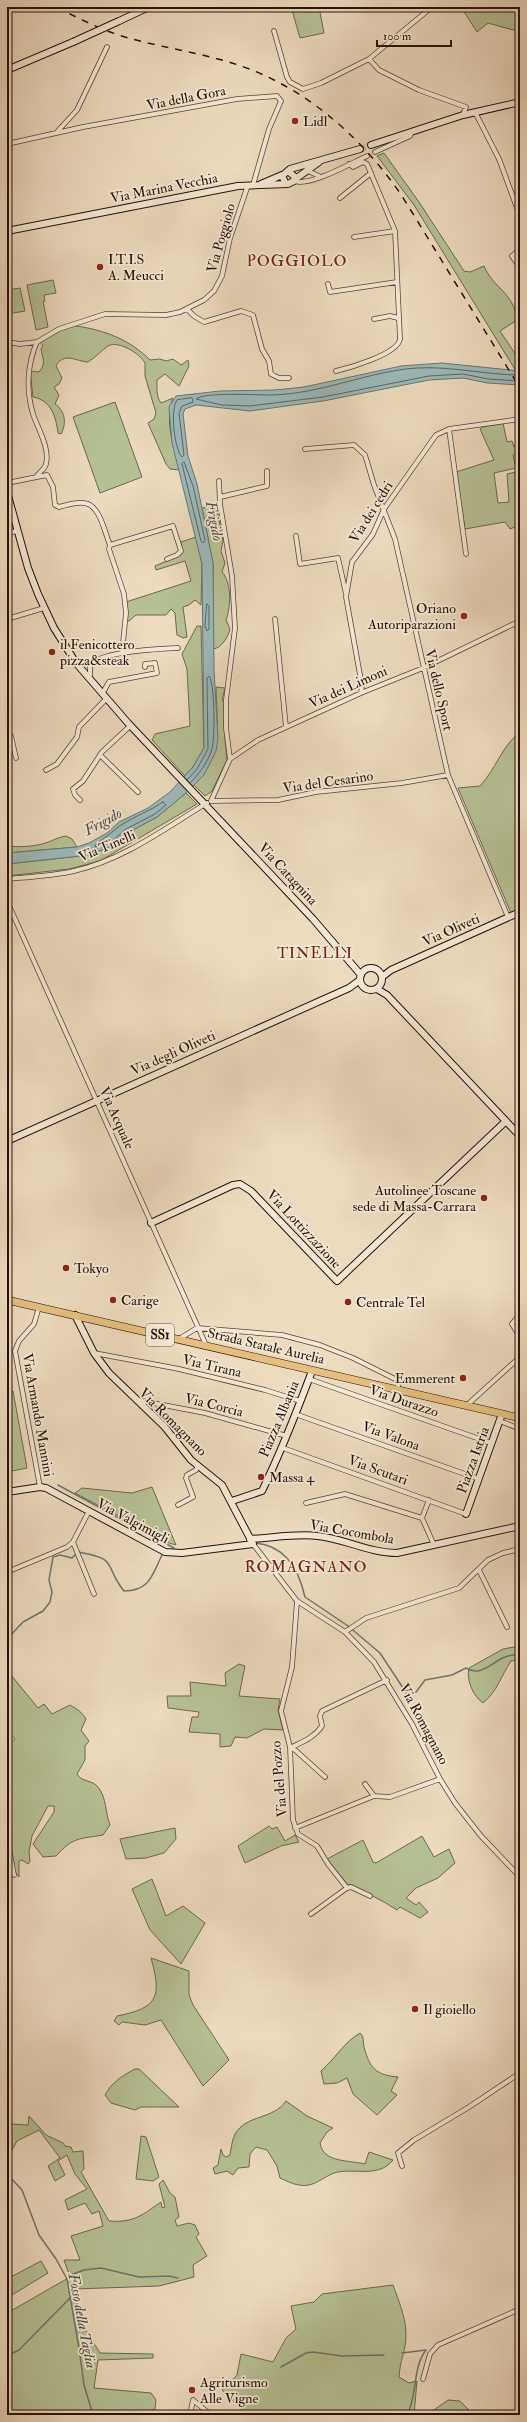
<svg xmlns="http://www.w3.org/2000/svg" width="527" height="2422" font-family="'IM FELL Double Pica',serif">
<style>
.green{fill:#b6c193;stroke:#6d694e}
.water{fill:#9cb9ba;stroke:#6c7673}
.lines{fill:none;stroke-linecap:round;stroke-linejoin:round}
.shore{stroke:#606562;stroke-width:1}
.stream{stroke:#6c7673;stroke-width:1.5}
.secondary-tunnel{stroke:#cebda3;stroke-width:6;stroke-dasharray:6 3;stroke-linecap:butt}
.street-casing{stroke:#564436;stroke-width:5.5}
.secondary-casing{stroke:#241109;stroke-width:8}
.primary-casing{stroke:#241109;stroke-width:8}
.street{stroke:#f3e8d5;stroke-width:4}
.secondary{stroke:#f3e8d5;stroke-width:6}
.primary{stroke:#e6be7f;stroke-width:7}
.rail{stroke:#241109;stroke-width:1.5;stroke-dasharray:7 7;stroke-linecap:butt}
.secondary-bridge-casing{stroke:#241109;stroke-width:8;stroke-linecap:butt}
.secondary-bridge{stroke:#f3e8d5;stroke-width:6}
.poi-dot{fill:#8f2418;stroke:#f3e8d5;stroke-width:1.5}
.labels{text-anchor:middle;dominant-baseline:central;stroke-width:3.5;stroke-linejoin:round;paint-order:stroke}
.shield{fill:#f3e8d5;stroke:#625246;stroke-width:1}
.shield-label{font-size:13px;font-weight:bold;fill:#241109}
.street-label{font-size:14px;fill:#241109;stroke:#f3e8d5}
.poi-label{font-size:14px;fill:#241109;stroke:#f3e8d5;text-anchor:start}
.water-label{font-size:15px;font-style:italic;fill:#4e4c47;stroke:#f3e8d5}
.neighbourhood-label{font-size:15px;letter-spacing:1px;fill:#7a1f14;stroke:#f3e8d5}
.quarter-label{font-size:16px;letter-spacing:1px;fill:#7a1f14;stroke:#f3e8d5}
</style>
<rect width="100%" height="100%" fill="#ecdbbe"/>
<filter id="stains"><feTurbulence type="fractalNoise" baseFrequency=".005" numOctaves="4"/><feColorMatrix values="0 0 0 0 .2 0 0 0 0 .09 0 0 0 0 .02 0 0 0 .5 -.17"/></filter>
<radialGradient id="worn" r=".72"><stop offset=".6" stop-color="#630" stop-opacity="0"/><stop offset="1" stop-color="#630" stop-opacity=".3"/></radialGradient>
<path class="green" d="M 303,7 L 319,7 L 324,33 L 300,38 L 292,10 Z
M 461,7 L 520,7 L 520,29 L 513,30 L 488,23 L 477,32 Z
M 384,153 L 419,202 L 464,271 L 470,272 L 484,266 C 493,288 512,291 517,318 L 514,322 L 500,331 L 520,361 L 520,371 L 516,371 L 414,205 L 377,156 Z
M 53,280 L 56,293 L 44,295 L 45,301 L 43,301 L 48,327 L 36,330 L 27,285 Z
M 20,288 L 25,311 L 7,314 L 7,290 Z
M 76,326 C 105,330 130,340 150,360 L 160,359 L 166,361 L 173,359 L 181,365 L 188,360 L 189,366 L 179,386 L 165,374 L 157,380 C 157,387 156,397 161,403 L 173,398 C 164,420 174,448 180,470 L 170,469 L 166,464 L 148,423 L 154,419 L 156,413 L 145,376 L 145,363 C 140,354 119,340 108,346 C 101,351 96,357 88,362 C 77,362 64,351 56,366 L 62,378 L 59,384 L 54,387 L 59,395 L 55,404 C 65,411 67,423 61,434 L 58,433 C 56,417 51,400 33,397 L 30,371 L 39,372 C 47,363 42,358 41,348 L 43,346 L 40,342 L 63,329 Z
M 115,402 L 142,477 L 100,493 L 73,417 Z
M 503,423 L 507,442 L 512,441 L 514,447 L 517,446 L 520,453 L 513,455 L 516,468 L 494,473 L 498,503 L 509,502 L 507,474 L 520,471 L 520,525 L 510,529 L 505,522 L 465,529 L 456,472 L 494,460 L 480,429 L 483,427 Z
M 212,506 L 217,509 L 223,541 L 221,551 L 225,563 L 222,572 C 232,583 231,607 226,620 L 230,629 C 228,637 222,648 213,649 L 213,563 L 202,508 Z
M 196,537 L 202,564 L 201,605 L 195,600 L 189,605 L 183,607 L 187,637 L 183,638 L 177,635 L 175,613 L 171,609 L 166,615 L 136,615 L 129,621 L 126,621 L 126,602 L 191,581 L 185,561 L 156,570 L 155,566 L 181,555 L 181,542 Z
M 197,626 L 201,626 L 204,748 L 193,767 L 185,776 L 152,740 L 155,734 L 190,726 L 187,669 L 182,654 Z
M 216,687 L 225,688 L 222,700 L 225,702 L 225,740 L 227,760 L 212,791 L 205,796 L 194,785 C 224,753 217,728 216,687 Z
M 520,732 L 520,909 L 511,913 L 458,788 L 480,786 C 496,769 501,747 520,732 Z
M 186,793 L 197,804 L 100,861 L 69,869 L 7,876 L 7,864 L 89,855 L 112,846 L 129,832 L 157,817 Z
M 66,836 L 72,839 L 77,847 L 7,853 L 7,846 C 19,847 30,847 42,844 C 51,842 57,837 66,836 Z
M 13,1391 L 27,1468 L 7,1472 L 7,1392 Z
M 152,1487 L 176,1545 L 169,1543 L 75,1493 L 82,1488 L 132,1493 Z
M 520,1646 L 520,1663 L 517,1660 L 511,1661 C 501,1676 497,1692 483,1703 C 473,1696 466,1680 469,1668 L 503,1649 Z
M 239,1664 L 245,1666 L 239,1696 L 280,1699 L 278,1710 L 283,1730 L 264,1729 L 247,1738 L 235,1737 L 231,1746 L 220,1747 L 220,1734 L 189,1732 L 192,1717 L 198,1717 L 199,1712 L 168,1708 L 167,1696 L 191,1696 L 190,1682 L 226,1686 L 225,1673 Z
M 11,1675 L 38,1708 L 44,1704 L 52,1714 L 70,1705 C 77,1709 82,1712 86,1719 L 81,1730 L 89,1741 L 85,1746 L 85,1760 L 77,1774 C 81,1782 93,1780 98,1787 C 107,1798 105,1813 110,1825 L 103,1835 C 79,1839 73,1837 56,1856 L 43,1857 L 33,1844 L 54,1812 L 54,1806 L 48,1806 L 32,1836 L 29,1852 L 30,1861 L 28,1864 L 22,1860 L 19,1861 L 19,1877 C 2,1856 6,1833 9,1806 L 7,1802 L 7,1746 L 15,1739 L 7,1730 L 7,1676 Z
M 269,1826 L 272,1829 L 277,1827 L 285,1841 L 295,1835 L 299,1842 L 281,1846 L 245,1863 L 238,1846 Z
M 175,1828 L 176,1839 L 164,1853 L 146,1858 L 126,1859 L 120,1839 Z
M 422,1836 L 434,1857 L 449,1849 L 455,1863 L 438,1878 L 416,1888 L 406,1898 L 416,1905 L 419,1902 L 428,1912 L 420,1918 L 400,1907 L 397,1910 C 382,1900 366,1893 350,1884 L 348,1885 L 327,1859 L 363,1840 L 373,1862 L 376,1863 Z
M 152,1879 L 166,1916 L 183,1906 L 205,1923 L 181,1964 L 150,1930 L 132,1889 Z
M 151,1958 L 189,1971 L 189,1995 L 193,2005 L 229,2060 L 203,2086 L 161,2020 L 145,2025 L 122,2022 L 119,2025 L 114,2021 L 117,2016 C 158,2008 162,1997 151,1958 Z
M 360,2033 C 364,2036 363,2042 364,2047 C 370,2069 376,2075 398,2077 L 391,2091 L 397,2095 L 377,2115 L 353,2094 L 347,2078 L 337,2083 L 324,2084 L 321,2071 C 335,2059 344,2042 360,2033 Z
M 135,2069 L 139,2069 L 179,2107 L 141,2107 L 135,2110 L 111,2103 L 105,2095 C 112,2082 122,2076 135,2069 Z
M 286,2101 L 307,2116 L 333,2128 L 327,2132 L 320,2143 C 323,2163 349,2160 365,2164 L 369,2152 L 393,2160 C 378,2179 353,2167 334,2173 C 326,2176 318,2183 309,2185 C 298,2187 289,2182 280,2178 L 277,2166 L 267,2150 L 256,2147 L 250,2154 L 249,2167 L 238,2168 L 233,2175 L 227,2171 L 215,2174 L 213,2168 L 218,2165 L 221,2149 L 223,2155 L 226,2157 L 230,2155 C 231,2149 232,2140 235,2134 C 247,2114 273,2120 286,2101 Z
M 7,2115 L 12,2119 L 11,2124 L 28,2125 L 29,2116 L 46,2135 L 63,2143 L 65,2146 L 71,2147 L 73,2152 L 83,2151 L 84,2169 L 81,2172 L 109,2221 C 134,2223 142,2215 161,2202 L 162,2208 L 165,2207 L 159,2184 L 163,2180 L 170,2193 L 175,2197 L 179,2217 L 175,2220 L 177,2226 L 189,2223 L 195,2225 L 199,2234 L 196,2237 L 207,2256 L 193,2265 L 194,2277 L 159,2286 L 75,2289 L 81,2323 L 100,2353 L 153,2354 L 153,2358 L 98,2360 L 94,2388 L 151,2393 L 156,2400 L 155,2409 L 144,2415 L 7,2415 L 7,2333 L 11,2326 L 9,2312 L 70,2277 L 64,2260 L 80,2260 L 71,2236 L 103,2226 L 99,2211 L 92,2214 L 85,2203 L 68,2210 L 65,2200 L 87,2189 L 75,2174 L 67,2155 L 58,2161 L 65,2175 L 55,2181 L 48,2166 L 60,2158 L 39,2130 L 17,2141 L 12,2150 L 7,2150 Z
M 141,2136 L 146,2137 L 159,2177 L 153,2181 L 136,2179 Z
M 41,2261 L 48,2273 L 7,2298 L 7,2279 Z
M 393,2285 C 400,2305 409,2324 405,2346 C 403,2357 400,2363 399,2377 L 409,2383 L 417,2381 L 414,2415 L 247,2415 L 222,2390 L 237,2375 L 241,2354 L 273,2362 L 286,2338 L 296,2329 L 291,2306 L 314,2302 L 322,2294 Z
M 448,2400 L 460,2401 L 474,2415 L 422,2415 L 431,2412 Z"/>
<path class="water" d="M 442,363 L 520,371 L 520,385 L 487,383 L 463,378 L 429,380 L 323,401 L 250,411 L 196,405 L 185,409 L 183,414 L 188,456 L 197,484 L 213,563 L 214,669 L 218,739 L 216,751 L 204,775 L 186,793 L 157,817 L 129,832 L 112,846 L 89,855 L 7,864 L 7,853 L 77,847 L 89,843 L 107,833 L 119,822 L 148,808 L 170,792 L 193,767 L 204,748 L 202,564 L 172,443 L 169,407 L 176,396 L 220,391 L 275,390 L 304,387 L 401,366 Z"/>
<g class="lines">
<path class="shore" d="M 520,375 C 486,375 452,366 417,368 C 369,371 322,394 271,395 C 258,395 203,392 196,399 L 222,405 L 250,406 L 323,397 L 429,376 L 463,374 L 488,379 L 520,381
M 192,398 L 193,402 L 182,406 L 179,413 L 184,455 L 182,457 C 174,448 170,409 177,400 Z
M 184,462 L 193,486 L 205,540 L 203,543 L 201,541 L 182,464 Z
M 207,604 L 209,606 L 209,629 L 207,631 L 205,626 Z
M 187,780 L 197,769 L 208,749 L 207,678 L 209,676 C 215,683 215,739 212,749 C 208,762 199,774 190,783
M 163,802 L 166,805 L 155,814 L 126,829 L 110,843 L 95,847 L 96,844 C 105,838 113,831 121,825 C 135,816 150,811 163,802 Z"/>
<path class="stream" d="M 58,1485 L 174,1548
M 256,1543 C 286,1546 299,1570 305,1597 L 348,1626 L 380,1653 L 407,1694 L 416,1692 L 425,1680 L 452,1675 L 466,1668 C 485,1680 496,1652 520,1655
M 78,1552 C 120,1559 103,1565 124,1591 C 150,1591 152,1575 162,1555
M 7,1639 L 23,1622 L 43,1611 L 50,1602 L 52,1592 L 49,1580 L 53,1557 L 60,1555 L 72,1558 L 75,1555
M 7,2174 L 22,2190 L 39,2235 L 56,2259 L 67,2279 L 79,2348 L 84,2385 L 93,2415
M 73,2274 L 84,2270 L 101,2268 L 139,2277 L 169,2276 L 178,2278
M 402,2353 L 426,2350
M 7,2356 L 19,2350 L 70,2298
M 281,2367 L 306,2353 L 313,2352 L 342,2356 L 384,2355
M 407,2415 C 418,2395 412,2368 426,2350"/>
<path class="secondary-tunnel" d="M 360,149 L 371,145"/>
<defs>
<path id="street" d="M 7,8 L 13,7
M 274,31 L 287,77 L 290,82 L 303,89 L 321,83 L 369,59 L 432,7
M 369,59 L 379,70 L 419,90 L 466,107 L 463,115
M 475,112 L 499,159 L 520,216
M 56,133 L 77,110 L 107,47
M 7,144 L 83,127 L 237,99 L 277,96 L 281,101 L 269,129 L 253,185
M 375,152 L 410,136 L 412,131
M 306,170 L 319,176
M 294,181 C 310,187 351,163 367,156
M 340,198 L 371,173
M 354,237 L 395,231
M 520,249 L 512,256 L 520,268
M 328,284 L 330,292 L 397,282
M 187,309 L 194,316 L 204,322 L 241,311 L 253,315 L 262,349 L 269,361 L 271,374 L 279,378 L 289,378
M 374,319 L 390,316 L 398,318
M 7,342 L 20,344 L 37,342 L 59,329 L 105,314 L 166,315 L 180,312 L 204,300 L 214,291 L 222,276 L 230,238 L 248,185
M 37,342 C 27,364 26,391 33,414 C 38,429 50,448 46,464 C 45,469 40,471 37,476
M 336,371 C 349,368 398,354 400,339 L 395,231 L 367,164 L 363,162 L 353,167 L 349,164
M 449,429 L 466,554
M 305,449 L 354,445 L 365,455 L 374,485 L 395,539 L 448,775 L 508,917
M 219,481 L 220,504 L 232,576 L 235,628 L 226,700 L 226,728 L 230,759
M 7,483 L 47,475 L 53,487 L 55,505 L 59,507 C 67,505 76,502 84,503 C 100,504 105,534 110,545 L 173,526 L 181,551 L 177,555 L 167,559
M 220,497 L 267,486 L 267,471
M 7,533 L 17,531
M 296,536 L 300,564 L 338,558 L 346,594
M 110,545 L 109,549 L 124,594 L 126,613 L 122,653
M 7,619 L 44,608
M 275,619 L 286,727
M 88,678 L 90,675 L 90,666 C 97,651 162,649 178,648
M 361,693 L 362,686 L 346,597 L 352,562 L 373,534 L 384,509 L 436,435 L 449,429 L 520,419
M 102,694 L 109,682 L 157,673 L 155,663 L 145,664 L 145,667
M 7,733 L 11,736 L 16,758
M 100,755 L 138,792
M 46,770 L 57,764 L 77,737 L 79,727 L 106,699
M 80,800 L 75,795 L 73,789 L 83,781 L 102,752 L 130,726
M 211,801 L 230,759 L 258,740 L 361,693 L 423,668 L 520,621
M 211,801 L 278,800 L 316,792 L 402,783 L 448,775
M 7,879 C 29,877 52,876 74,871 C 123,860 164,829 207,803
M 7,901 L 206,1345
M 39,1307 L 34,1324 L 19,1341 L 15,1351 L 40,1487
M 520,1314 L 512,1324 L 520,1337
M 179,1339 L 197,1328 L 282,1335 L 320,1345 L 353,1358 L 399,1381 L 397,1390
M 94,1353 L 179,1369 L 265,1390 L 300,1401
M 309,1379 L 491,1443
M 137,1400 L 205,1413 L 287,1436
M 466,1406 L 520,1357
M 295,1414 L 479,1479
M 500,1421 L 520,1429
M 283,1448 L 466,1514
M 429,1500 L 422,1518 L 434,1545
M 306,1503 L 345,1494 L 422,1518
M 178,1505 L 193,1497 L 186,1478 L 187,1475 L 196,1470 L 198,1465
M 73,1542 L 94,1594
M 253,1544 L 297,1601 L 345,1632 L 374,1662 L 412,1724 L 440,1779 L 455,1803 L 481,1836 L 520,1877
M 479,1570 L 507,1627
M 7,1572 L 67,1547 L 73,1542 L 89,1511
M 297,1601 L 292,1667 L 281,1711 L 290,1747 L 293,1820 L 298,1834 L 317,1846 L 328,1864 L 347,1888 L 351,1887 L 370,1896
M 345,1632 L 366,1618 L 459,1588 L 488,1560 L 503,1553 L 520,1549
M 290,1748 C 302,1742 314,1738 322,1726 L 320,1716 L 322,1711 L 387,1680
M 290,1748 L 295,1750 L 325,1777
M 365,1784 L 374,1796
M 7,1806 L 9,1817 L 7,1828
M 295,1828 L 374,1796 L 390,1797 L 440,1779
M 7,1838 L 14,1875
M 311,1914 L 347,1888
M 402,2166 L 398,2153 L 414,2140 L 469,2107 L 520,2073
M 423,2379 L 430,2354 L 438,2345 L 520,2309
M 190,2415 L 193,2400 L 211,2415"/>
<path id="secondary" d="M 119,21 L 149,7
M 7,70 L 73,42
M 371,145 L 463,115 L 520,102
M 294,180 L 319,162
M 261,184 L 282,175
M 286,184 L 282,176 L 290,169 L 360,149
M 7,231 L 238,186 L 288,184 L 294,181 L 295,177 L 288,171
M 7,492 L 28,568 L 38,594 L 54,628 L 76,663 L 128,723 L 313,919 L 361,975
M360 979a11 11 0 1 1 22 0a11 11 0 1 1-22 0Z
M 382,977 L 391,970 L 520,912
M 377,989 L 387,995 L 520,1136
M 7,1141 L 349,988 L 360,980
M 151,1223 L 233,1185 L 240,1184 L 251,1191 L 337,1281 L 506,1121
M 7,1492 L 40,1487 L 46,1488 L 165,1552 L 182,1553 L 253,1544 L 222,1485 L 191,1460 L 164,1426 L 109,1373 L 94,1353 L 75,1315
M 232,1501 L 262,1491 C 281,1452 297,1411 312,1371
M 466,1514 L 502,1414
M 250,1539 C 272,1538 297,1533 318,1536 C 345,1539 370,1553 397,1553 L 520,1526"/>
<path id="primary" d="M 7,1300 L 520,1418"/>
</defs>
<use href="#street" class="street-casing"/>
<use href="#secondary" class="secondary-casing"/>
<use href="#primary" class="primary-casing"/>
<use href="#street" class="street"/>
<use href="#secondary" class="secondary"/>
<use href="#primary" class="primary"/>
<path class="rail" d="M 57,7 C 81,20 106,32 132,39 C 165,48 200,53 232,63 C 303,85 361,136 402,196 L 520,388"/>
<defs>
<path id="secondary-bridge" d="M 73,42 L 119,21"/>
</defs>
<use href="#secondary-bridge" class="secondary-bridge-casing"/>
<use href="#secondary-bridge" class="secondary-bridge"/>
</g>
<g class="poi-dot">
<circle cx="295" cy="121" r="4"/>
<circle cx="100" cy="267" r="4"/>
<circle cx="464" cy="616" r="4"/>
<circle cx="52" cy="652" r="4"/>
<circle cx="484" cy="1198" r="4"/>
<circle cx="66" cy="1268" r="4"/>
<circle cx="113" cy="1300" r="4"/>
<circle cx="348" cy="1302" r="4"/>
<circle cx="463" cy="1378" r="4"/>
<circle cx="261" cy="1477" r="4"/>
<circle cx="415" cy="2009" r="4"/>
<circle cx="192" cy="2390" r="4"/>
</g>
<g class="labels">
<rect class="shield" x="146" y="1324" width="28" height="22" rx="3"/>
<g class="shield-label">
<text x="160" y="1335">SS1</text>
</g>
<g class="street-label">
<text transform="translate(186 98) rotate(-11)">Via della Gora</text>
<text transform="translate(164 188) rotate(-11)">Via Marina Vecchia</text>
<text transform="translate(221 238) rotate(-74)">Via Poggiolo</text>
<text transform="translate(371 512) rotate(-58)">Via dei cedri</text>
<text transform="translate(348 687) rotate(-24)">Via dei Limoni</text>
<text transform="translate(439 690) rotate(77)">Via dello Sport</text>
<text transform="translate(328 782) rotate(-8)">Via del Cesarino</text>
<text transform="translate(107 846) rotate(-23)">Via Tinelli</text>
<text transform="translate(288 874) rotate(47)">Via Catagnina</text>
<text transform="translate(451 930) rotate(-24)">Via Oliveti</text>
<text transform="translate(173 1053) rotate(-24)">Via degli Oliveti</text>
<text transform="translate(117 1118) rotate(66)">Via Acquale</text>
<text transform="translate(304 1229) rotate(47)">Via Lottizzazione</text>
<text transform="translate(266 1346) rotate(13)">Strada Statale Aurelia</text>
<text transform="translate(212 1366) rotate(13)">Via Tirana</text>
<text transform="translate(404 1401) rotate(19)">Via Durazzo</text>
<text transform="translate(214 1405) rotate(14)">Via Corcia</text>
<text transform="translate(38 1415) rotate(80)">Via Armando Mannini</text>
<text transform="translate(279 1419) rotate(-67)">Piazza Albania</text>
<text transform="translate(173 1422) rotate(45)">Via Romagnano</text>
<text transform="translate(391 1436) rotate(20)">Via Valona</text>
<text transform="translate(473 1460) rotate(-70)">Piazza Istria</text>
<text transform="translate(378 1470) rotate(20)">Via Scutari</text>
<text transform="translate(133 1521) rotate(28)">Via Valgimigli</text>
<text transform="translate(352 1532) rotate(10)">Via Cocombola</text>
<text transform="translate(424 1724) rotate(62)">Via Romagnano</text>
<text transform="translate(279 1779) rotate(-95)">Via del Pozzo</text>
</g>
<g class="poi-label">
<text x="303" y="121">Lidl</text>
<text x="108" y="259">I.T.I.S<tspan x="108" dy="16">A. Meucci</tspan></text>
<text x="456" y="608" text-anchor="end">Oriano<tspan x="456" dy="16">Autoriparazioni</tspan></text>
<text x="60" y="644">il Fenicottero<tspan x="60" dy="16">pizza&amp;steak</tspan></text>
<text x="476" y="1190" text-anchor="end">Autolinee Toscane<tspan x="476" dy="16">sede di Massa-Carrara</tspan></text>
<text x="74" y="1268">Tokyo</text>
<text x="121" y="1300">Carige</text>
<text x="356" y="1302">Centrale Tel</text>
<text x="455" y="1378" text-anchor="end">Emmerent</text>
<text x="269" y="1477">Massa 4</text>
<text x="423" y="2009">Il gioiello</text>
<text x="200" y="2382">Agriturismo<tspan x="200" dy="16">Alle Vigne</tspan></text>
</g>
<g class="water-label">
<text transform="translate(214 521) rotate(79)">Frigido</text>
<text transform="translate(103 822) rotate(-29)">Frigido</text>
<text transform="translate(82 2321) rotate(79)">Fosso della Taglia</text>
</g>
<g class="neighbourhood-label">
<text x="315" y="953">TINELLI</text>
</g>
<g class="quarter-label">
<text x="297" y="261">POGGIOLO</text>
<text x="306" y="1567">ROMAGNANO</text>
</g>
</g>
<rect width="527" height="2422" fill="none" stroke="#ecdbbe" stroke-width="24"/>
<rect x="8" y="8" width="511" height="2406" fill="none" stroke="#241109" stroke-width="2"/>
<rect x="12" y="12" width="503" height="2398" fill="none" stroke="#241109"/>
<path d="M377 40v6h74v-6" fill="none" stroke="#241109" stroke-width="2"/>
<text x="383" y="40" font-size="12" fill="#241109" stroke="#f3e8d5" stroke-width="3" paint-order="stroke">100 m</text>
<rect width="100%" height="100%" filter="url(#stains)"/>
<rect width="100%" height="100%" fill="url(#worn)"/>
</svg>
